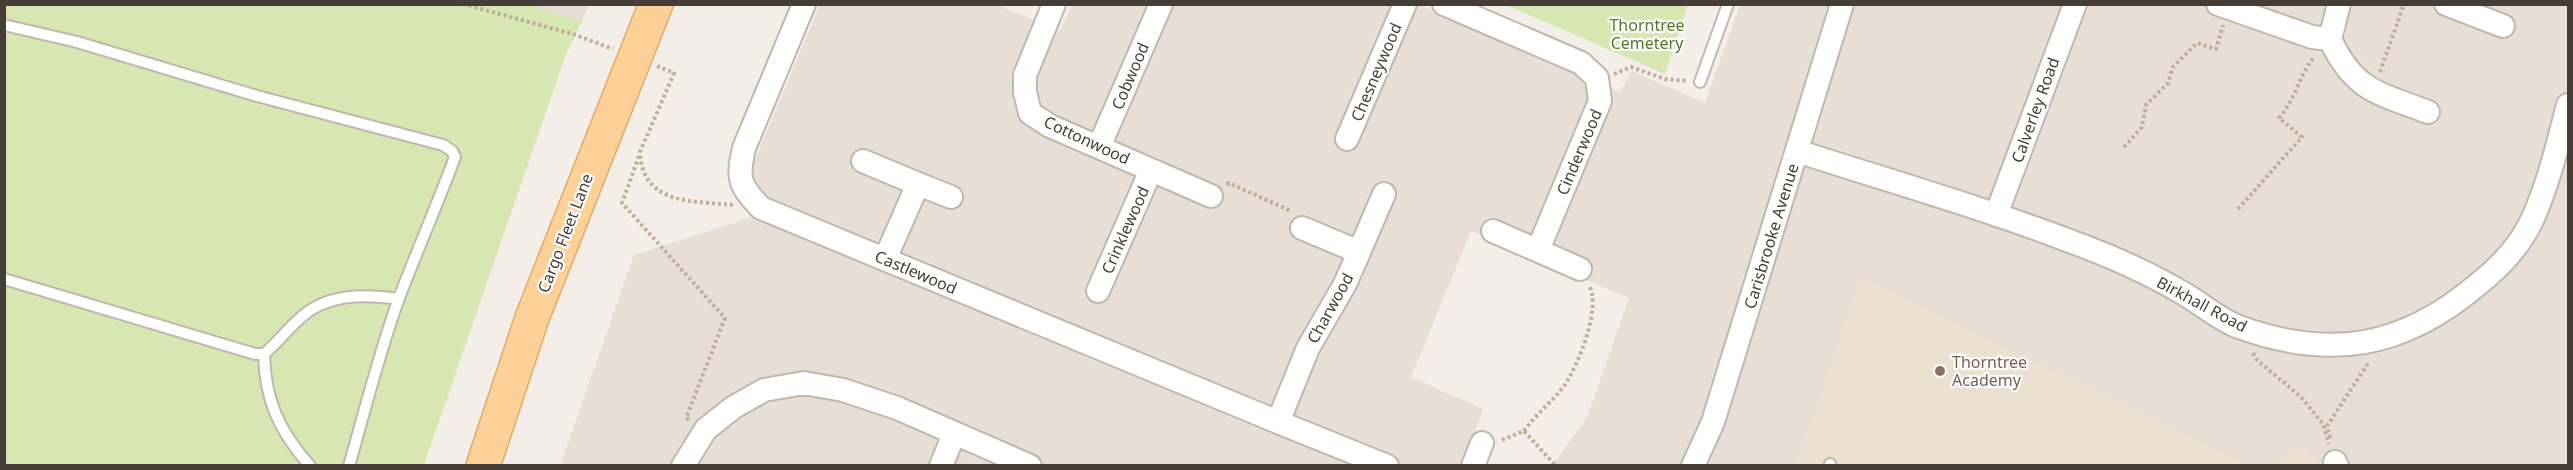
<svg xmlns="http://www.w3.org/2000/svg" width="2573" height="470" font-family="'Noto Sans',sans-serif">
<style>
.residential{fill:#e7dfd5}
.education{fill:#ece1d1}
.green{fill:#d7e7b1}
.lines{fill:none;stroke-linecap:round;stroke-linejoin:round}
.service-casing{stroke:#c2b7ad;stroke-width:14}
.minor-casing{stroke:#c2b7ad;stroke-width:26}
.primary-casing{stroke:#e2aa67;stroke-width:36}
.path{stroke:#c0ae9b;stroke-width:4;stroke-dasharray:3 3;stroke-linecap:butt}
.service{stroke:#fff;stroke-width:10}
.minor{stroke:#fff;stroke-width:22}
.primary{stroke:#fdd097;stroke-width:33}
.education-dot{fill:#8d6e63;stroke:#fff;stroke-width:2}
.labels{text-anchor:middle;dominant-baseline:central;stroke-width:4.5;stroke-linejoin:round;paint-order:stroke}
.park-label{font-size:16px;fill:#53782a;stroke:#fff}
.street-label{font-size:16px;fill:#463e36;stroke:#fff}
.education-label{font-size:16px;fill:#785e54;stroke:#fff;text-anchor:start}
</style>
<rect width="100%" height="100%" fill="#f3eee7"/>
<path class="residential" d="M 527,5 L 589,5 L 582,21 Z
M 820,5 L 998,5 L 1060,31 L 1072,5 L 1419,5 L 1620,92 L 1632,71 L 1705,103 L 1740,5 L 2568,5 L 2568,465 L 1553,465 L 1588,415 L 1629,298 L 1471,231 L 1411,377 L 1483,409 L 1462,465 L 560,466 L 634,255 L 752,217 L 753,164 Z"/>
<path class="education" d="M 1860,276 L 2246,465 L 1794,466 Z
M 2303,446 L 2322,465 L 2272,465 Z"/>
<path class="green" d="M 527,4 L 582,21 L 565,57 L 424,465 L 5,465 L 4,5 Z
M 1506,5 L 1688,4 L 1688,5 L 1665,74 Z"/>
<g class="lines">
<defs>
<path id="service" d="M 4,25 L 77,42 L 257,96 L 443,145 L 452,151 L 455,157 C 437,205 417,251 399,298 C 379,353 365,410 349,466
M 1700,82 L 1728,4
M 4,279 L 255,354 L 264,354 C 281,340 294,320 312,309 C 339,293 370,295 399,299
M 264,354 C 265,400 279,431 310,466
M 1829,466 L 1830,464"/>
<path id="minor" d="M 804,4 L 744,148 C 737,179 739,185 761,208 L 1278,422 L 1387,466
M 1054,4 L 1025,75 L 1025,92 L 1030,113 L 1050,126 L 1211,196
M 1444,4 L 1581,63 L 1597,78 L 1600,101 L 1538,250
M 2218,4 L 2312,37 L 2330,39 L 2339,4
M 2446,4 L 2503,26
M 2330,39 C 2354,91 2378,93 2428,112
M 1347,139 L 1405,4
M 1099,147 L 1161,4
M 1797,151 C 1889,181 1984,208 2075,243 C 2113,257 2151,274 2186,295 C 2203,305 2220,320 2239,327 C 2330,360 2402,348 2476,286 C 2499,268 2521,245 2533,218 C 2549,182 2558,143 2568,105
M 863,161 L 918,184 L 885,259
M 918,184 L 951,197
M 1996,215 L 2075,4
M 1493,231 L 1580,269
M 1359,252 L 1384,194
M 1098,291 L 1151,170
M 1278,422 L 1308,348 L 1345,284 L 1359,252 L 1302,228
M 2335,462 L 2337,466
M 683,466 L 706,429 L 734,407 L 764,390 L 804,383 L 843,390 L 897,408 L 1030,466
M 941,466 L 954,434
M 1473,466 L 1482,443
M 1693,466 L 1713,422 L 1842,4"/>
<path id="primary" d="M 483,466 L 532,318 L 656,4"/>
</defs>
<use href="#service" class="service-casing"/>
<use href="#minor" class="minor-casing"/>
<use href="#primary" class="primary-casing"/>
<path class="path" d="M 463,4 L 573,34 L 613,49
M 657,66 L 674,73 L 640,152 C 642,205 693,201 733,205
M 2380,72 L 2404,4
M 1614,74 L 1631,67 L 1665,79 L 1687,81
M 2124,147 L 2142,127 L 2146,105 L 2168,83 L 2173,67 L 2197,43 L 2216,49 L 2223,25
M 639,156 L 622,203 L 725,318 L 686,418 L 690,420
M 1227,185 L 1229,183 L 1291,211
M 2238,209 L 2302,137 L 2279,118 C 2295,100 2299,76 2314,57
M 2253,353 L 2257,360 L 2301,397 L 2323,424 L 2329,444
M 1524,431 C 1536,414 1552,402 1564,386 C 1578,366 1602,307 1589,285
M 2330,438 L 2327,426 L 2369,362
M 1502,440 L 1524,431 L 1556,466"/>
<use href="#service" class="service"/>
<use href="#minor" class="minor"/>
<use href="#primary" class="primary"/>
</g>
<circle class="education-dot" cx="1940" cy="371" r="6"/>
<g class="labels">
<g class="park-label">
<text x="1647" y="25">Thorntree<tspan x="1647" dy="18">Cemetery</tspan></text>
</g>
<g class="street-label">
<text transform="translate(1376 72) rotate(-67)">Chesneywood</text>
<text transform="translate(1130 76) rotate(-67)">Cobwood</text>
<text transform="translate(2035 110) rotate(-70)">Calverley Road</text>
<text transform="translate(1087 140) rotate(25)">Cottonwood</text>
<text transform="translate(1579 152) rotate(-67)">Cinderwood</text>
<text transform="translate(1125 230) rotate(-66)">Crinklewood</text>
<text transform="translate(565 233) rotate(-69)">Cargo Fleet Lane</text>
<text transform="translate(1771 236) rotate(-73)">Carisbrooke Avenue</text>
<text transform="translate(916 272) rotate(23)">Castlewood</text>
<text transform="translate(2202 304) rotate(28)">Birkhall Road</text>
<text transform="translate(1330 308) rotate(-61)">Charwood</text>
</g>
<g class="education-label">
<text x="1952" y="362">Thorntree<tspan x="1952" dy="18">Academy</tspan></text>
</g>
</g>
<rect width="2573" height="470" fill="none" stroke="#463e36" stroke-width="12"/>
</svg>
